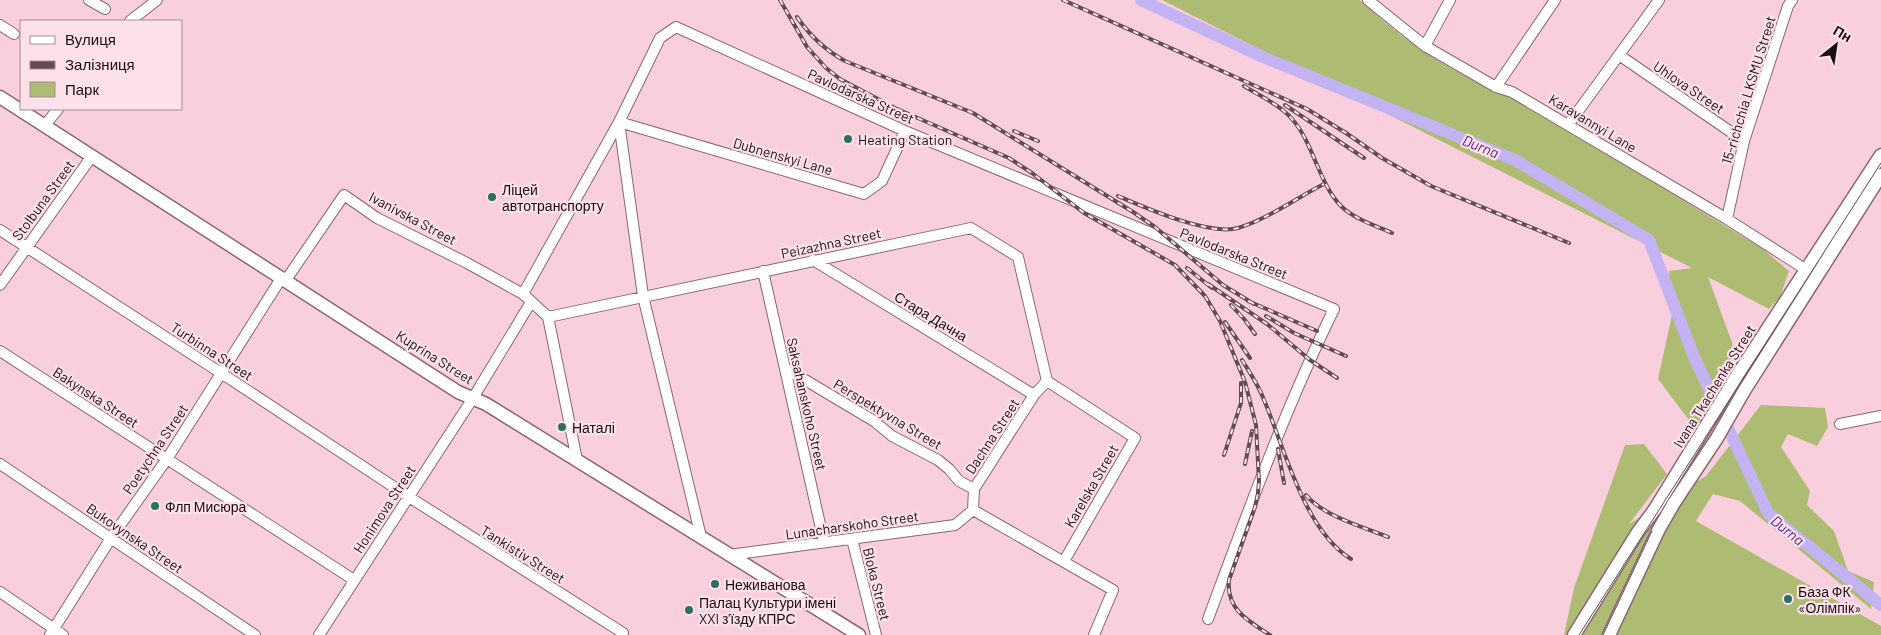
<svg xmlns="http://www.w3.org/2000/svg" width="1881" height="635" font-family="Barlow,sans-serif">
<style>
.green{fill:#aebb72}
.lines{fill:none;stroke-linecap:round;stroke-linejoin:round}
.river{stroke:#c4b3f2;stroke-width:12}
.minor-casing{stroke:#8a6572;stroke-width:12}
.major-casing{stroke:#8a6572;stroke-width:15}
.minor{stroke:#fff;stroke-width:10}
.major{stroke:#fff;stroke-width:12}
.tram{stroke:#624b52;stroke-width:1}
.rail-casing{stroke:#624b52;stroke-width:4}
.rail{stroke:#fce1ea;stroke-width:2;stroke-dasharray:5.5;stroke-linecap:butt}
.poi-dot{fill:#2b6f60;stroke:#fce1ea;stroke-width:2}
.labels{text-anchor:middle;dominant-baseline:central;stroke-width:4.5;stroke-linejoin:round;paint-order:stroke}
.street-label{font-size:14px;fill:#1b0d12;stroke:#fce1ea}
.poi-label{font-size:14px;fill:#1b0d12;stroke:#fce1ea;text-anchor:start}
.water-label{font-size:15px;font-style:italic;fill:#58269d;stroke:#fce1ea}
</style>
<rect width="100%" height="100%" fill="#facfdd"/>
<path class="green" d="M 1162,0 L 1360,0 C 1404,41 1454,76 1512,96 L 1763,249 L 1789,271 L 1780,297 L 1769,309 L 1708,277 L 1737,356 L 1695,428 L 1658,379 L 1672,315 L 1669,271 L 1692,268 Z
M 1761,405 L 1825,408 L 1828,427 L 1817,446 L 1788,434 L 1781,447 L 1810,491 L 1807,505 L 1834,531 L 1848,571 L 1874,582 L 1871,609 L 1740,501 L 1713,494 L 1696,521 L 1881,626 L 1881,635 L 1564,635 L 1574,588 L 1625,445 L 1644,444 L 1667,474 L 1629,524 L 1706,476 Z"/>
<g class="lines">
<path class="river" d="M 1141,0 L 1263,57 L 1515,160 L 1649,240 L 1694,357 L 1716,404
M 1728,428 L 1768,513 L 1881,605"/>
<defs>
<path id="minor" d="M 89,0 L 105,9
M 1368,0 L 1425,46 L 1496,87 L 1512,92 L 1727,219 L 1805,269
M 130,21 L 157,0
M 0,25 L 14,34
M 1425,46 L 1450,0
M 1619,55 L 1744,141
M 1496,87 L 1555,0
M 45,125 L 58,109
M 1568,125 L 1659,0
M 1727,219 L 1744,141 L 1788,6 L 1792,0
M 0,230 L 221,373 L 409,497 L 623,633
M 813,260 L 1034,395
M 763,271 L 824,542
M 286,280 L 344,195 L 377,218 L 467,263 L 523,294 L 548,317 L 971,228 L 1018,257 L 1047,381
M 0,285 L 92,156
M 523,294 L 619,122 L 864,194 L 882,181 L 905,131
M 548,317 L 577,460
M 0,351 L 354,580
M 785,368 L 874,421 L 892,436 L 938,460 L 949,469 L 959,481 L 974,489
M 1047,381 L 1135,438 L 1064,561
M 1840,424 L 1881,416
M 0,464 L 255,635
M 973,510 L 1113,590 L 1094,635
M 973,510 L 974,489 L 1034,395 L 1047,381
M 701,537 L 643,296 L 619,122 L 660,38 L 676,27 L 905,131 L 1334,309 C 1285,409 1247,514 1208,619
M 852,539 L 876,635
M 729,555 L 955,525 L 973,510
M 0,592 L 63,635
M 50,635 L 111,538 L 167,459 L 282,277
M 319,635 L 473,398 L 531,302"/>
<path id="major" d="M 0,97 L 458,392 L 486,404 L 859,635
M 1574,635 L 1638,532 L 1655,509 L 1738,374 L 1881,155
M 1609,635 L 1659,529 L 1674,503 L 1717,438 L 1744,391 L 1881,175"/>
</defs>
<use href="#minor" class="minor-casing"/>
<use href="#major" class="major-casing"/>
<use href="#minor" class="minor"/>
<use href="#major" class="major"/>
<path class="tram" d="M 1579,635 L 1881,163
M 1603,635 L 1652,531"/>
<defs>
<path id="rail" d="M 780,0 L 807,47 L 826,68 L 840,79 L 895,108 L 1009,158 L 1032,173 L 1084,213 L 1175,265 L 1205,296 L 1220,321 L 1245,382 L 1256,425 L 1259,481 L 1258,493 L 1255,507 L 1229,580 C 1226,609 1248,621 1270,635
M 1063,0 L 1307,109 L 1346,133 L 1382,158 L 1431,186 L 1569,243
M 797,17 C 810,36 825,50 845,61 L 973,113 L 1133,212 L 1155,227 L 1223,285 L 1254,304
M 1244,86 C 1260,96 1280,105 1292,119 C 1313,142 1319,184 1341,206 C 1354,219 1376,226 1392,233
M 1285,105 L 1364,158
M 1014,131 L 1038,141
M 1118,196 C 1146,208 1209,236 1238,228 C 1266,220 1298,197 1324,184
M 1187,268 L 1212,288
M 1208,284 L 1267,324 L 1310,360 L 1337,378
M 1248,301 L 1317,331
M 1231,305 L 1245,320 L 1255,334
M 1266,316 L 1294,333 L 1346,356
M 1225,322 L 1250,358
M 1242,360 C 1250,373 1259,386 1264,400 C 1285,449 1304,530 1351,559
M 1278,449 L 1284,483
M 1224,455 L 1241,403 L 1241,383
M 1245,464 L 1252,431
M 1306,495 C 1323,516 1363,527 1388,537"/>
</defs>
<use href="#rail" class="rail-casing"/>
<use href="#rail" class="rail"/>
</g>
<g class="poi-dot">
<circle cx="848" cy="139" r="5"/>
<circle cx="492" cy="197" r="5"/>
<circle cx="562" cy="427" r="5"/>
<circle cx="155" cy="506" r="5"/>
<circle cx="715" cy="584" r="5"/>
<circle cx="1788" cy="599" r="5"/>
<circle cx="689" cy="610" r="5"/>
</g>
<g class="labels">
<g class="street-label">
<text transform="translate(1689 87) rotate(34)">Uhlova Street</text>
<text transform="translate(1748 90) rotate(-73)">15-richchia LKSMU Street</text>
<text transform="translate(861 96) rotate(24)">Pavlodarska Street</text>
<text transform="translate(1593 123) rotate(31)">Karavannyi Lane</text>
<text transform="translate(783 156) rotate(16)">Dubnenskyi Lane</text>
<text transform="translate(43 200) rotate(-54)">Stolbuna Street</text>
<text transform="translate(413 218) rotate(28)">Ivanivska Street</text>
<text transform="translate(831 243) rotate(-12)">Peizazhna Street</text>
<text transform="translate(1234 253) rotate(22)">Pavlodarska Street</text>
<text transform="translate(931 316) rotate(31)">Стара Дачна</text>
<text transform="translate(212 351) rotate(33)">Turbinna Street</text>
<text transform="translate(435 357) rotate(32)">Kuprina Street</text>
<text transform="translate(1714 386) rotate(-58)">Ivana Tkachenka Street</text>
<text transform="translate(96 397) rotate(33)">Bakynska Street</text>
<text transform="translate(807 404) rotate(77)">Saksahanskoho Street</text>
<text transform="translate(888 414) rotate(31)">Perspektyvna Street</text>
<text transform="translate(992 436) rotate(-57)">Dachna Street</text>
<text transform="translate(155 449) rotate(-56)">Poetychna Street</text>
<text transform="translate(1091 486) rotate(-60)">Karelska Street</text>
<text transform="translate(384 509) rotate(-57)">Honimova Street</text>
<text transform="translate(852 525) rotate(-8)">Lunacharskoho Street</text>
<text transform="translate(135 538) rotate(34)">Bukovynska Street</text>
<text transform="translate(523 554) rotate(32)">Tankistiv Street</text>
<text transform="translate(877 584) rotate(76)">Bloka Street</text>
</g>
<g class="poi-label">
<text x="858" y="139">Heating Station</text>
<text x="502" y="189">Ліцей<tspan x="502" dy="16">автотранспорту</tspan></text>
<text x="572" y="427">Наталі</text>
<text x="165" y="506">Флп Мисюра</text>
<text x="725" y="584">Неживанова</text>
<text x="1798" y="591">База ФК<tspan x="1798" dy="16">«Олімпік»</tspan></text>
<text x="699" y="602">Палац Культури імені<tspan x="699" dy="16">XXI з'їзду КПРС</tspan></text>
</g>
<g class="water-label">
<text transform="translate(1481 146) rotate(22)">Durna</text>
<text transform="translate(1788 530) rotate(39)">Durna</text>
</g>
</g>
<rect x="20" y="20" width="162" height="90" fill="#fce1ea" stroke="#a28c94"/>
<rect x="30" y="36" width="25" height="8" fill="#ffffff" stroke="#a28c94"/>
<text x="65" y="45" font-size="15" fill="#1b0d12">Вулиця</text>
<rect x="30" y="61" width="25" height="8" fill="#624b52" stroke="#a28c94"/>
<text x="65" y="70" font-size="15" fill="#1b0d12">Залізниця</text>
<rect x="30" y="82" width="25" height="15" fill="#aebb72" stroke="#a28c94"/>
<text x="65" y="95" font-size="15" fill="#1b0d12">Парк</text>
<g transform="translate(1836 45) rotate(30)" stroke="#fce1ea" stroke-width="4" paint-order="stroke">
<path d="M0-4L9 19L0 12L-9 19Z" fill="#1b0d12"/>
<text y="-8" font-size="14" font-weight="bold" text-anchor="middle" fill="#1b0d12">Пн</text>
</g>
</svg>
